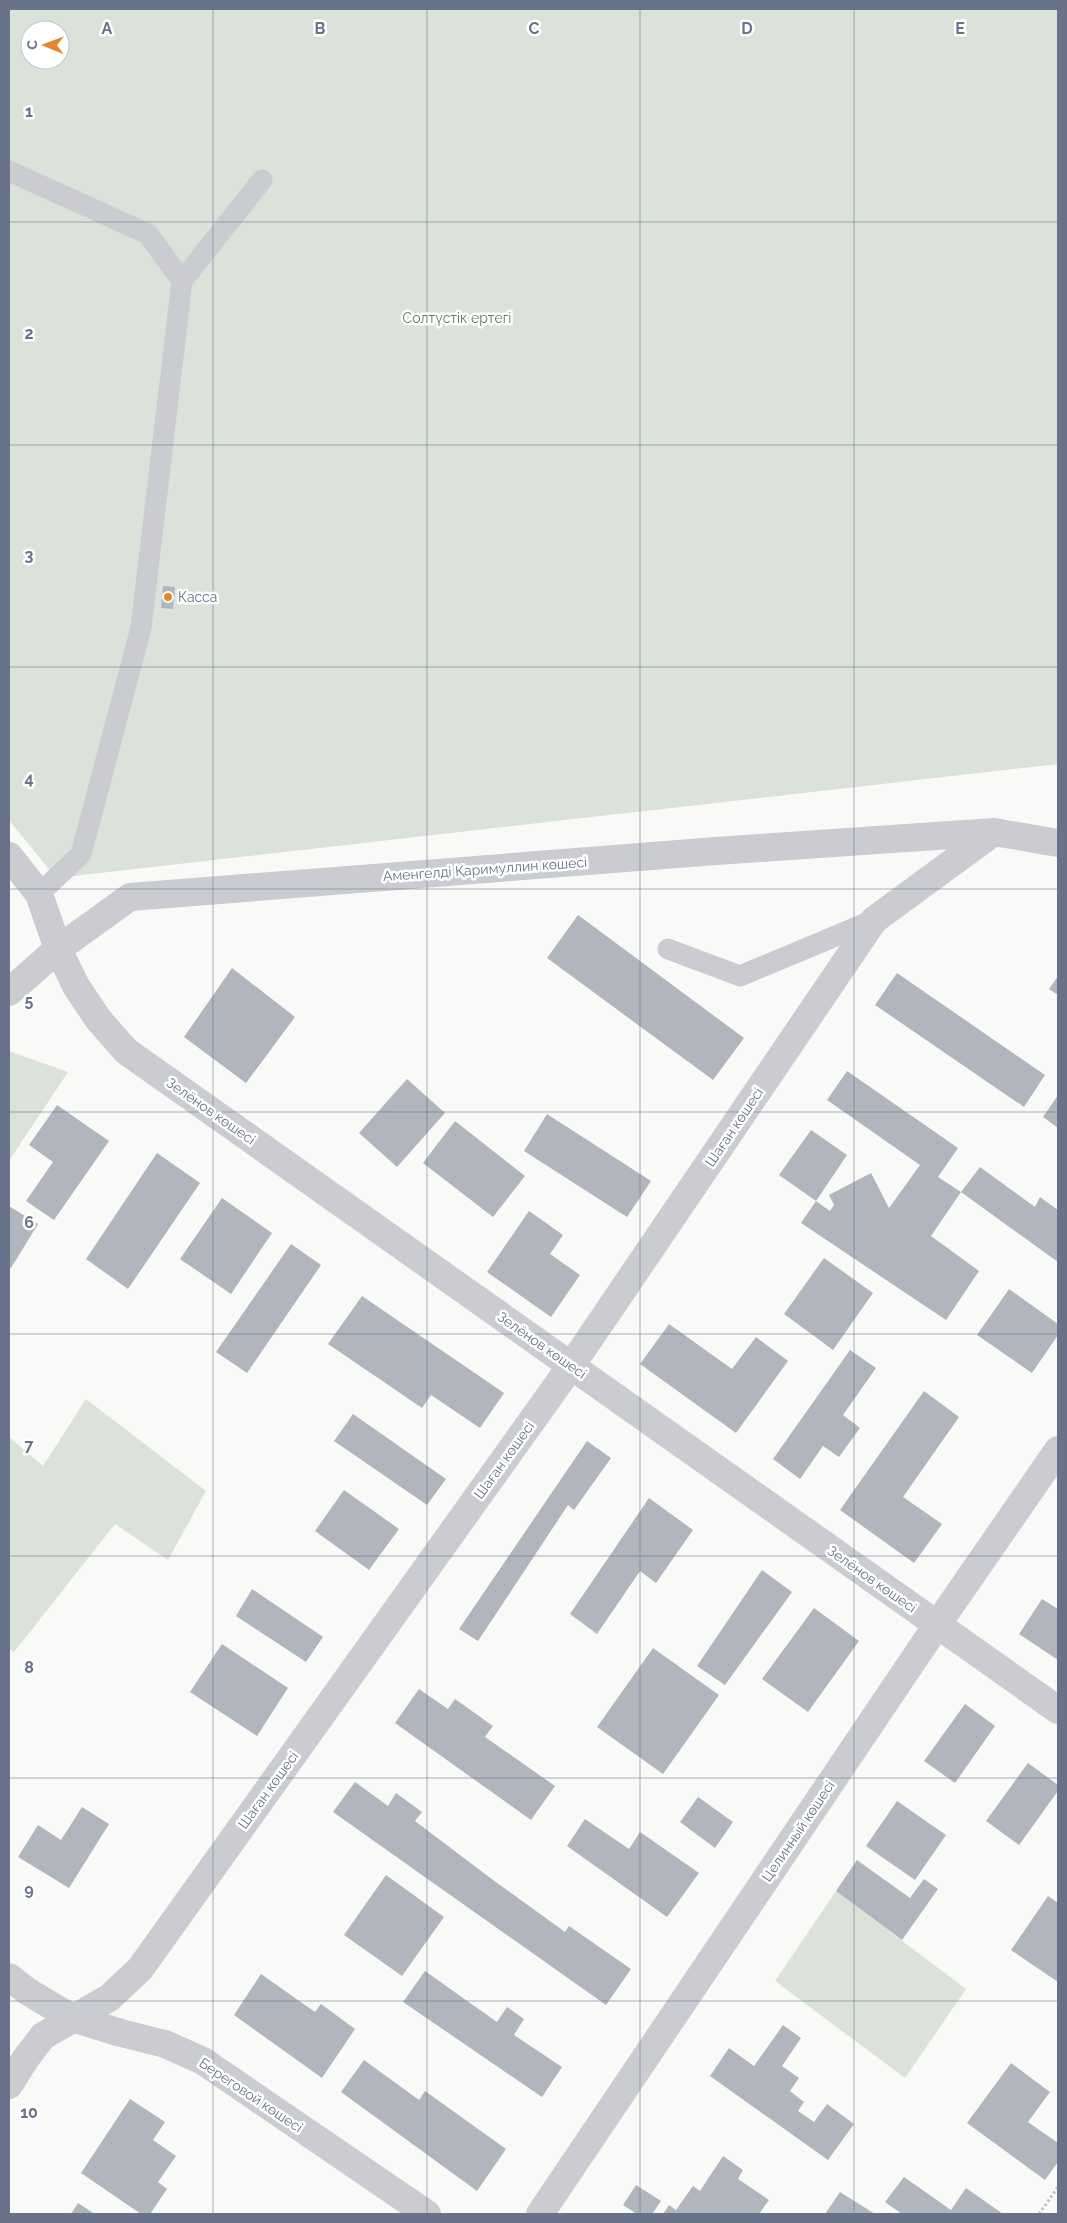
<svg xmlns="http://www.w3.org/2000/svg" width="1067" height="2223" font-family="Raleway,sans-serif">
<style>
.green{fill:#dae2d9;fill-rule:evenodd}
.building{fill:#b0b5be}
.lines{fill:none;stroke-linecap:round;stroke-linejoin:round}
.path{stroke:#c1c3c6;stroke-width:3;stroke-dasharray:2.5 2.5;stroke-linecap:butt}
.service{stroke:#caccd1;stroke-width:21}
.minor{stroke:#caccd1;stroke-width:28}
.grid{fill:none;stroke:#687289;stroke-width:1;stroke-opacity:0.55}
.poi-dot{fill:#e6862c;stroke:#fff;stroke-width:2}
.labels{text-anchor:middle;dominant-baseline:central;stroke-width:5;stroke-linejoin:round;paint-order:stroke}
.park-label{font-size:14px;fill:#637a65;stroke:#fff}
.poi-label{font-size:14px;fill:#687289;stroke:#fff;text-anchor:start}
.street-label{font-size:14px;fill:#687289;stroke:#fff}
.grid-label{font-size:16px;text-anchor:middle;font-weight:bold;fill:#687289;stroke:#fff;stroke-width:5;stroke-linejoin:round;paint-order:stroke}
</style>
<rect width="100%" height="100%" fill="#f9faf8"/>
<path class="green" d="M 9,9 L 1058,9 L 1058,764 L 56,878 L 9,820 ZM 30,30 L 60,30 L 60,60 L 30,60 Z
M 9,1051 L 68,1072 L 9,1161 Z
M 86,1399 L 206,1491 L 168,1560 L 115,1524 L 14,1652 L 9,1649 L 9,1437 L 43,1466 Z
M 836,1891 L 966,1989 L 905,2078 L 775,1981 Z"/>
<path class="building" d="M 163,586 L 175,587 L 173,609 L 161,608 Z
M 578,915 L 744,1038 L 713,1080 L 547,958 Z
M 232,968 L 295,1017 L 246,1083 L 184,1037 Z
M 897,973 L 1045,1075 L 1024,1107 L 875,1005 Z
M 1058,976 L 1058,995 L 1049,989 Z
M 847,1071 L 958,1148 L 938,1177 L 961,1192 L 931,1236 L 979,1271 L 946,1320 L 801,1223 L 816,1201 L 779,1175 L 811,1130 L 847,1155 L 816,1201 L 830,1211 L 834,1205 L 829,1195 L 871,1173 L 889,1208 L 920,1165 L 827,1100 Z
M 407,1079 L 445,1113 L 397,1167 L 359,1133 Z
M 1058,1095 L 1058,1128 L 1043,1117 Z
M 57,1105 L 109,1141 L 54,1220 L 26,1201 L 53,1162 L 29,1145 Z
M 547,1114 L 651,1181 L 627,1217 L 524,1151 Z
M 455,1121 L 525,1176 L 493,1217 L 423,1163 Z
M 157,1153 L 200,1183 L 128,1289 L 86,1259 Z
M 980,1167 L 1035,1207 L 1040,1197 L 1058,1210 L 1058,1262 L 961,1192 Z
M 222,1198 L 272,1233 L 231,1294 L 180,1259 Z
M 9,1206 L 38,1224 L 11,1268 L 9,1266 Z
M 529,1211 L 563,1235 L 550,1254 L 580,1275 L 551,1317 L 487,1272 Z
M 291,1244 L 321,1265 L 247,1373 L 216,1352 Z
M 824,1258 L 873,1293 L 833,1350 L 784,1314 Z
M 1009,1289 L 1058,1324 L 1058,1335 L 1032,1373 L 977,1335 Z
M 362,1296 L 504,1393 L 480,1428 L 431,1395 L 422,1408 L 328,1344 Z
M 669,1324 L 732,1369 L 756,1337 L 788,1361 L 736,1433 L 640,1364 Z
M 850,1350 L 876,1368 L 843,1415 L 860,1428 L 839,1457 L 823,1446 L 800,1479 L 773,1459 Z
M 924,1391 L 959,1417 L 903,1497 L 942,1524 L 914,1563 L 840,1510 Z
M 353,1414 L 446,1479 L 427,1505 L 334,1441 Z
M 587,1441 L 611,1458 L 574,1510 L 568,1505 L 478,1641 L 459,1629 Z
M 344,1490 L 399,1529 L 369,1570 L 315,1531 Z
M 649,1498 L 693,1530 L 656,1583 L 640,1571 L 597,1634 L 570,1614 Z
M 762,1570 L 792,1592 L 725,1685 L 697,1666 Z
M 252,1589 L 323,1637 L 306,1662 L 236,1616 Z
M 1042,1599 L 1058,1609 L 1058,1660 L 1019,1634 Z
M 814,1608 L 859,1641 L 808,1712 L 762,1679 Z
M 222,1644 L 288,1688 L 257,1736 L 190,1692 Z
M 653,1648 L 719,1695 L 663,1774 L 597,1727 Z
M 419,1689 L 448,1709 L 455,1699 L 493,1726 L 485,1737 L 555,1786 L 531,1820 L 395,1723 Z
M 965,1704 L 995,1726 L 955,1783 L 924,1761 Z
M 1028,1763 L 1058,1785 L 1058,1791 L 1019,1845 L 986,1821 Z
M 355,1782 L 388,1806 L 396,1793 L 422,1812 L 415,1821 L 489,1877 L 565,1932 L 569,1926 L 631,1969 L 606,2005 L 333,1812 Z
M 698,1797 L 733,1822 L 715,1848 L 680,1822 Z
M 897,1801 L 946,1835 L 915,1880 L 866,1846 Z
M 82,1807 L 109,1824 L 69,1888 L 18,1857 L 38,1825 L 61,1840 Z
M 585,1819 L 629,1849 L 640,1832 L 699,1873 L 667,1917 L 567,1846 Z
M 857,1860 L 910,1898 L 924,1879 L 938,1889 L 902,1940 L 836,1891 Z
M 386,1875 L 444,1917 L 402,1976 L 344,1935 Z
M 1048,1896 L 1058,1903 L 1058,1982 L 1011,1950 Z
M 425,1971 L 497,2022 L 507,2007 L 524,2019 L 514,2035 L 562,2067 L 542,2097 L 403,2002 Z
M 261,1974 L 315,2012 L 321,2004 L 355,2029 L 322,2078 L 234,2015 Z
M 783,2025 L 801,2038 L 782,2066 L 799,2078 L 790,2091 L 804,2102 L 798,2111 L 814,2122 L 827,2104 L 854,2124 L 828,2160 L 710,2076 L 729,2048 L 754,2066 Z
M 364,2060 L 419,2100 L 425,2091 L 506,2149 L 477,2191 L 341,2092 Z
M 1011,2063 L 1050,2092 L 1028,2122 L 1058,2143 L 1058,2162 L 1045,2180 L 967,2123 Z
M 130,2099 L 165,2122 L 153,2140 L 176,2156 L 158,2182 L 167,2189 L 150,2214 L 141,2214 L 81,2173 Z
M 723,2156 L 743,2170 L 738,2179 L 769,2200 L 759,2214 L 663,2214 L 669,2205 L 676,2210 L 693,2186 L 700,2191 Z
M 904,2177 L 951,2210 L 966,2188 L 1003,2214 L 902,2214 L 885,2202 Z
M 636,2185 L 661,2201 L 652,2214 L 637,2214 L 623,2205 Z
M 840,2192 L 875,2214 L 825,2214 Z
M 78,2203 L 95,2214 L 71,2214 Z"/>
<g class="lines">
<path class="path" d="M 1039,2214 L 1058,2187"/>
<path class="service" d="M 9,171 L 148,234 L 182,281
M 39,894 L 81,854 L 141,628 L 182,281 L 262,180
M 668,949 L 740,976 L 874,920"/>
<path class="minor" d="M 9,856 L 39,894 L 58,949 L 76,986 L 98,1019 L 126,1051 L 1058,1710
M 9,992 L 58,949 L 130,897 L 716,851 L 994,832 L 1058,843
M 9,1977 L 27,1991 L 72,2018 L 121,2033 L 165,2044 L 203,2061 L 427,2214
M 9,2085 L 26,2058 L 43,2036 L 109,1998 L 140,1969 L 571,1366 L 874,920 L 994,832
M 540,2214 L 937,1625 L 1058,1450"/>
</g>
<path class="grid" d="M 213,9 L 213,2214M 427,9 L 427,2214M 640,9 L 640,2214M 854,9 L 854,2214M 9,222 L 1058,222M 9,445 L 1058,445M 9,667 L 1058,667M 9,889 L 1058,889M 9,1112 L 1058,1112M 9,1334 L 1058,1334M 9,1556 L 1058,1556M 9,1778 L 1058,1778M 9,2001 L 1058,2001"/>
<circle class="poi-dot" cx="168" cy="597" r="5"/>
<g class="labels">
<g class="park-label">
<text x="457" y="318">Солтүстік ертегі</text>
</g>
<g class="poi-label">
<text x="178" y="597">Касса</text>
</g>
<g class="street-label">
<text transform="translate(485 869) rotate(-4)">Аменгелді Қаримуллин көшесі</text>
<text transform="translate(211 1111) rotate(35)">Зелёнов көшесі</text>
<text transform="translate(734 1127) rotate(-56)">Шаған көшесі</text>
<text transform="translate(542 1345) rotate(35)">Зелёнов көшесі</text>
<text transform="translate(504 1460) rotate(-54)">Шаған көшесі</text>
<text transform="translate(872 1579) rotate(35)">Зелёнов көшесі</text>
<text transform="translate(268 1790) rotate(-54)">Шаған көшесі</text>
<text transform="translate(798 1831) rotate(-56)">Целинный көшесі</text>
<text transform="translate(251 2095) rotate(34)">Береговой көшесі</text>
</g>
</g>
<g class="grid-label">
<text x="107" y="34">A</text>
<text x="320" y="34">B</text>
<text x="534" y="34">C</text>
<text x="747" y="34">D</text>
<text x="960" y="34">E</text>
<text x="29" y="117">1</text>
<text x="29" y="339">2</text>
<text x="29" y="561">3</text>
<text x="29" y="784">4</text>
<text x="29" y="1006">5</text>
<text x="29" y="1228">6</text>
<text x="29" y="1451">7</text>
<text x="29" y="1673">8</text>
<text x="29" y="1895">9</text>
<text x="29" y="2118">10</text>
</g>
<rect width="1067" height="2223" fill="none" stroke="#687289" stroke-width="20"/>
<g transform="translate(45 45) rotate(271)"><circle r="24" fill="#ffffff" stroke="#c3c7d0"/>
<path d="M0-4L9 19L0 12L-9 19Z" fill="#e6862c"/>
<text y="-8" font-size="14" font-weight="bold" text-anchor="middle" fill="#687289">С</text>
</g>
</svg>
